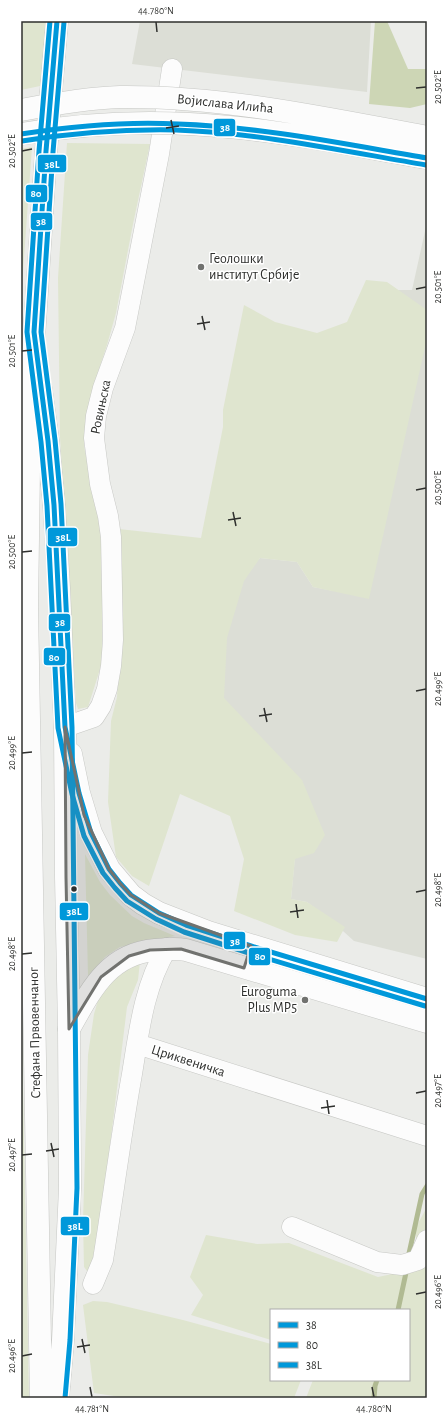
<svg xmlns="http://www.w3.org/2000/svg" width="448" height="1419" font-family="'Alegreya Sans',sans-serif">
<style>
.built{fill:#dcded6}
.green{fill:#dfe5cf}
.forest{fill:#cdd6b5}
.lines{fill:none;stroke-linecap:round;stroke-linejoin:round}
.stream{stroke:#b0ba92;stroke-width:5}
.street-casing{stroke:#c7c8c5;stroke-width:21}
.secondary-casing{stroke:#c7c8c5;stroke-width:23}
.highway-casing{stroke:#c7c8c5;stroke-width:23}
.street{stroke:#fcfcfc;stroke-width:20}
.secondary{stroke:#fcfcfc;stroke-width:22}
.highway{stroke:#fcfcfc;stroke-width:22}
.secondary-bridge-casing{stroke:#c7c8c5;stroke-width:23;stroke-linecap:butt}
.secondary-bridge{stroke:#fcfcfc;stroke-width:22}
.bus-1-casing{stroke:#fff;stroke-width:8}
.bus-2-casing{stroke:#fff;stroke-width:8}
.bus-3-casing{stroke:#fff;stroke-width:8}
.bus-1{stroke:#0098da;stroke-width:5}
.bus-2{stroke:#0098da;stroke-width:5}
.bus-3{stroke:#0098da;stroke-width:5}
.marked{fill:#71726f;fill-opacity:0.2;stroke:#71726f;stroke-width:3;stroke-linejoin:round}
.ticks{fill:none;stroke:#2f302e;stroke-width:1.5}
.poi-dot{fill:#71726f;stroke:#fff;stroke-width:1.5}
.bus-dot{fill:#2f302e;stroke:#fff;stroke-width:1.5}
.labels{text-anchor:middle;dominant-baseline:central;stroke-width:3;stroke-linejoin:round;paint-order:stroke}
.street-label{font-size:14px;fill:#2f302e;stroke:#fff}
.poi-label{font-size:14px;fill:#2f302e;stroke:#fff;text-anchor:start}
.line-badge{stroke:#fff;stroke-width:1.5}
.badge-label{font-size:11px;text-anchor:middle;font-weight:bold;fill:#fff}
.neatline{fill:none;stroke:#2f302e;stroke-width:1.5}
.ticks-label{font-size:10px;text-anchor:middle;fill:#2f302e}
</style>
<rect width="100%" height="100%" fill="#ebece9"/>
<path class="built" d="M 140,21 L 371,21 L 367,92 L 132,64 Z
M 427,222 L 427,959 L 354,941 L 333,922 L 307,902 L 291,899 L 295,857 L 226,720 L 213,639 L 225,597 L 260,558 L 297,562 L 313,587 L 334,591 L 348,578 L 398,290 L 412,290 Z"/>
<path class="green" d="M 23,21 L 46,21 L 40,86 L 21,90 L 21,40 Z
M 67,143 L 150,144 L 133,224 L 116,313 L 107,345 L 95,381 L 86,421 L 84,446 L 88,467 L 100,517 L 102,575 L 102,663 L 88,707 L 78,709 L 76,703 L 60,437 L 58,278 Z
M 32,147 L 21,299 L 21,149 Z
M 366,280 L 387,282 L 427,310 L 427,338 L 369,599 L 313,587 L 297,562 L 260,558 L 244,581 L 227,638 L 224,698 L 302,780 L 325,835 L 314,853 L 295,859 L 291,899 L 307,902 L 345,927 L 337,942 L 295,935 L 234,911 L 244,859 L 230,816 L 180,794 L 149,886 L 132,876 L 116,857 L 108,802 L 111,721 L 117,697 L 119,658 L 119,529 L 201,538 L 223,427 L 223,410 L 244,305 L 275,322 L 317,333 L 347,322 Z
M 85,854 L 100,882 L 110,895 L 132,916 L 144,923 L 175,936 L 120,947 L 105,957 L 88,976 Z
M 140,962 L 138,980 L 127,1007 L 95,1268 L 87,1271 L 84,1267 L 83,1221 L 88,1055 L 94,1014 L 99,997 L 126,966 Z
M 21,982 L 29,1398 L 21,1398 Z
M 427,1207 L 427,1398 L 306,1398 L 313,1380 L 409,1380 L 409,1310 L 271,1310 L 271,1340 L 191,1315 L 203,1295 L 190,1277 L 206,1235 L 257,1244 L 289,1243 L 378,1277 L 416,1269 L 416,1227 Z
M 93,1301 L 107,1302 L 183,1320 L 271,1344 L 271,1380 L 301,1380 L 294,1398 L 127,1398 L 94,1393 L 83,1305 Z"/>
<path class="forest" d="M 375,21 L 387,21 L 408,69 L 427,69 L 427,104 L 410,108 L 369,104 Z"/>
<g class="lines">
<path class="stream" d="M 408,1258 L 422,1194 L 427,1186
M 398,1310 L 407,1268
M 374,1398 L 375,1386 L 377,1380"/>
<defs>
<path id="street" d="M 65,727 L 94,717 L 101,706 L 107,689 L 111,666 L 113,640 L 111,537 L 108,516 L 100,484 L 94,438 L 96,416 L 103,388 L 125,328 L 159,154 L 172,69
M 137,1044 L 427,1136
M 292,1227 L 377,1262 L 402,1265 L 418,1260 L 427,1240
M 93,1284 L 103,1260 C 113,1198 121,1135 132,1074 C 139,1031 144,986 167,948"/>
<path id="secondary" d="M 71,754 L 79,793 L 91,833 L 109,869 L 131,895 L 143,904 L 159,913 L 208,932 L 427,999
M 69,1029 C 90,992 107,954 155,950 C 166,949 176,948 186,950 L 427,1022"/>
<path id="highway" d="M 41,389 L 48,441 L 54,505 L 59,588 L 65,727 L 66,877 L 69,1029 L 70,1188 L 63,1340 L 58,1398
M 41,1398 L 27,607 L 30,400 L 46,151 L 57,21"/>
</defs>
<use href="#street" class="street-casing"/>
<use href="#secondary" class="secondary-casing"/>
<use href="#highway" class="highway-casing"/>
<use href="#street" class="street"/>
<use href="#secondary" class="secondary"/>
<use href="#highway" class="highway"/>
<defs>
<path id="secondary-bridge" d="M 21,110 C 53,104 87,98 120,97 C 224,96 325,118 427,137
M 21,134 C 90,122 160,120 229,127 C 296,133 362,147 427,158"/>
</defs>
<use href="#secondary-bridge" class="secondary-bridge-casing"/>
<use href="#secondary-bridge" class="secondary-bridge"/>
<defs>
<path id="bus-1" d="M 57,21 L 46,151 L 34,332 L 48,441 L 54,505 L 65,727 L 79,793 L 91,833 L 109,869 L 120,883 L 131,895 L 159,913 L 186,925 L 251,946 L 427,999
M 21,134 C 73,126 125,121 178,124 C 262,127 344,144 427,158"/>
<path id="bus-2" d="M 50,21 L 39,151 L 27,332 L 41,442 L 47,506 L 58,728 L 72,794 L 84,836 L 103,873 L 115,888 L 127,901 L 156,919 L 184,932 L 249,953 L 425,1006
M 22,141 C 73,133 124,129 176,130 C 260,133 343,151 426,165"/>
<path id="bus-3" d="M 64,22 L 53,152 L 41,332 L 55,440 L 61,504 L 72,727 L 77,1188 L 70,1340 L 65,1398"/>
</defs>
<use href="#bus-1" class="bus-1-casing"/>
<use href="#bus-2" class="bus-2-casing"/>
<use href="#bus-3" class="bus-3-casing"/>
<use href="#bus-1" class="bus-1"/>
<use href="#bus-2" class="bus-2"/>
<use href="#bus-3" class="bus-3"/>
</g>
<path class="marked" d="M 65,727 L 84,815 L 109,869 L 120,883 L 131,895 L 159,913 L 251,946 L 244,968 L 181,949 L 150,950 L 129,956 L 101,977 L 69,1029 L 66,877 Z"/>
<path class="ticks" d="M 156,22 L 157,32M 416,88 L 426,87M 171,120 L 174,134M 166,128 L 179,126M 22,151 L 32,149M 416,289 L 426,287M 202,316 L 205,330M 197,324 L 210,322M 22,351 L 32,350M 416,490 L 426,488M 233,512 L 236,526M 228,520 L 241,518M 22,552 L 32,551M 416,691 L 426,689M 264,708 L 267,722M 259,716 L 272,714M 22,753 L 32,752M 416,892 L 426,890M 296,904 L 298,918M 290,912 L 304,910M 22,954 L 32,953M 416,1093 L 426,1091M 327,1100 L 329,1114M 321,1108 L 335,1106M 51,1143 L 54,1157M 46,1151 L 59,1149M 22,1155 L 32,1154M 416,1294 L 426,1292M 82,1339 L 85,1353M 77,1347 L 90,1345M 22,1356 L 32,1354M 90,1387 L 92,1397M 372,1387 L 374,1397"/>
<g class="poi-dot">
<circle cx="201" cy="267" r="4"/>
<circle cx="305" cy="1000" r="4"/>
</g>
<circle class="bus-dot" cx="74" cy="889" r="3.5"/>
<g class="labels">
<g class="street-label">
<text transform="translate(225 104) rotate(6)">Војислава Илића</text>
<text transform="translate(101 407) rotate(-78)">Ровињска</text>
<text transform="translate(35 1033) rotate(-91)">Стефана Првовенчаног</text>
<text transform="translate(188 1061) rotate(18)">Цриквеничка</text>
</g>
<g class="poi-label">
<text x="209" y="259">Геолошки<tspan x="209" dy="16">институт Србије</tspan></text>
<text x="297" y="992" text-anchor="end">Euroguma<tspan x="297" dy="16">Plus MP5</tspan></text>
</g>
</g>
<g class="line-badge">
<rect x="213" y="118" width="23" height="19" rx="4" fill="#0098da"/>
<rect x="37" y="154" width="30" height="19" rx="4" fill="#0098da"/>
<rect x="25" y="184" width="23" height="19" rx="4" fill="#0098da"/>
<rect x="30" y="212" width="23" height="19" rx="4" fill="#0098da"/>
<rect x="47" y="527" width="31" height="20" rx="4" fill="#0098da"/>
<rect x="48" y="613" width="23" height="19" rx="4" fill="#0098da"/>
<rect x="43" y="647" width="23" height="19" rx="4" fill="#0098da"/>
<rect x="59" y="902" width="30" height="19" rx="4" fill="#0098da"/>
<rect x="223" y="931" width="23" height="19" rx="4" fill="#0098da"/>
<rect x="248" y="947" width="23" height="19" rx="4" fill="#0098da"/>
<rect x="60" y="1216" width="30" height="20" rx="4" fill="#0098da"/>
</g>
<g class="badge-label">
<text x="225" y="131">38</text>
<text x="52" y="168">38L</text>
<text x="36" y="197">80</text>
<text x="41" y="225">38</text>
<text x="63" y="541">38L</text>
<text x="60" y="626">38</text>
<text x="54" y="661">80</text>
<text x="74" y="915">38L</text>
<text x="235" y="945">38</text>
<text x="260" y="960">80</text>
<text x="75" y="1230">38L</text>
</g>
<rect width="448" height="1419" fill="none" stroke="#ffffff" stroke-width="44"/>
<rect x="270" y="1309" width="140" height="72" fill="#ffffff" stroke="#acacab"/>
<rect x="278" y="1322" width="20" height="6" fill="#0098da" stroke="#acacab"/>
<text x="306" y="1329" font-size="12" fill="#2f302e">38</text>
<rect x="278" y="1342" width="20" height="6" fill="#0098da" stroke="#acacab"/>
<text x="306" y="1349" font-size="12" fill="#2f302e">80</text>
<rect x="278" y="1362" width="20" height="6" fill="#0098da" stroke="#acacab"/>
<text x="306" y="1369" font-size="12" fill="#2f302e">38L</text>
<rect x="22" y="22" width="404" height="1375" class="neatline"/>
<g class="ticks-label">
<text x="156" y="14">44.780°N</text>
<text transform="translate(437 87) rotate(-90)" y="4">20.502°E</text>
<text transform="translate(11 151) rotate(-90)" y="4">20.502°E</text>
<text transform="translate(437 287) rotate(-90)" y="4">20.501°E</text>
<text transform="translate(11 351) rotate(-90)" y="4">20.501°E</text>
<text transform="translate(437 488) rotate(-90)" y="4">20.500°E</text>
<text transform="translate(11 552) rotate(-90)" y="4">20.500°E</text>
<text transform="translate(437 689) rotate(-90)" y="4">20.499°E</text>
<text transform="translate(11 753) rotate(-90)" y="4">20.499°E</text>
<text transform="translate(437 890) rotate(-90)" y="4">20.498°E</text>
<text transform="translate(11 954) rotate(-90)" y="4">20.498°E</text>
<text transform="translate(437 1091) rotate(-90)" y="4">20.497°E</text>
<text transform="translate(11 1155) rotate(-90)" y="4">20.497°E</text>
<text transform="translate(437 1292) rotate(-90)" y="4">20.496°E</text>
<text transform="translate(11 1356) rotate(-90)" y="4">20.496°E</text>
<text x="92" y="1412">44.781°N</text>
<text x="374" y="1412">44.780°N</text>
</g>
</svg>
